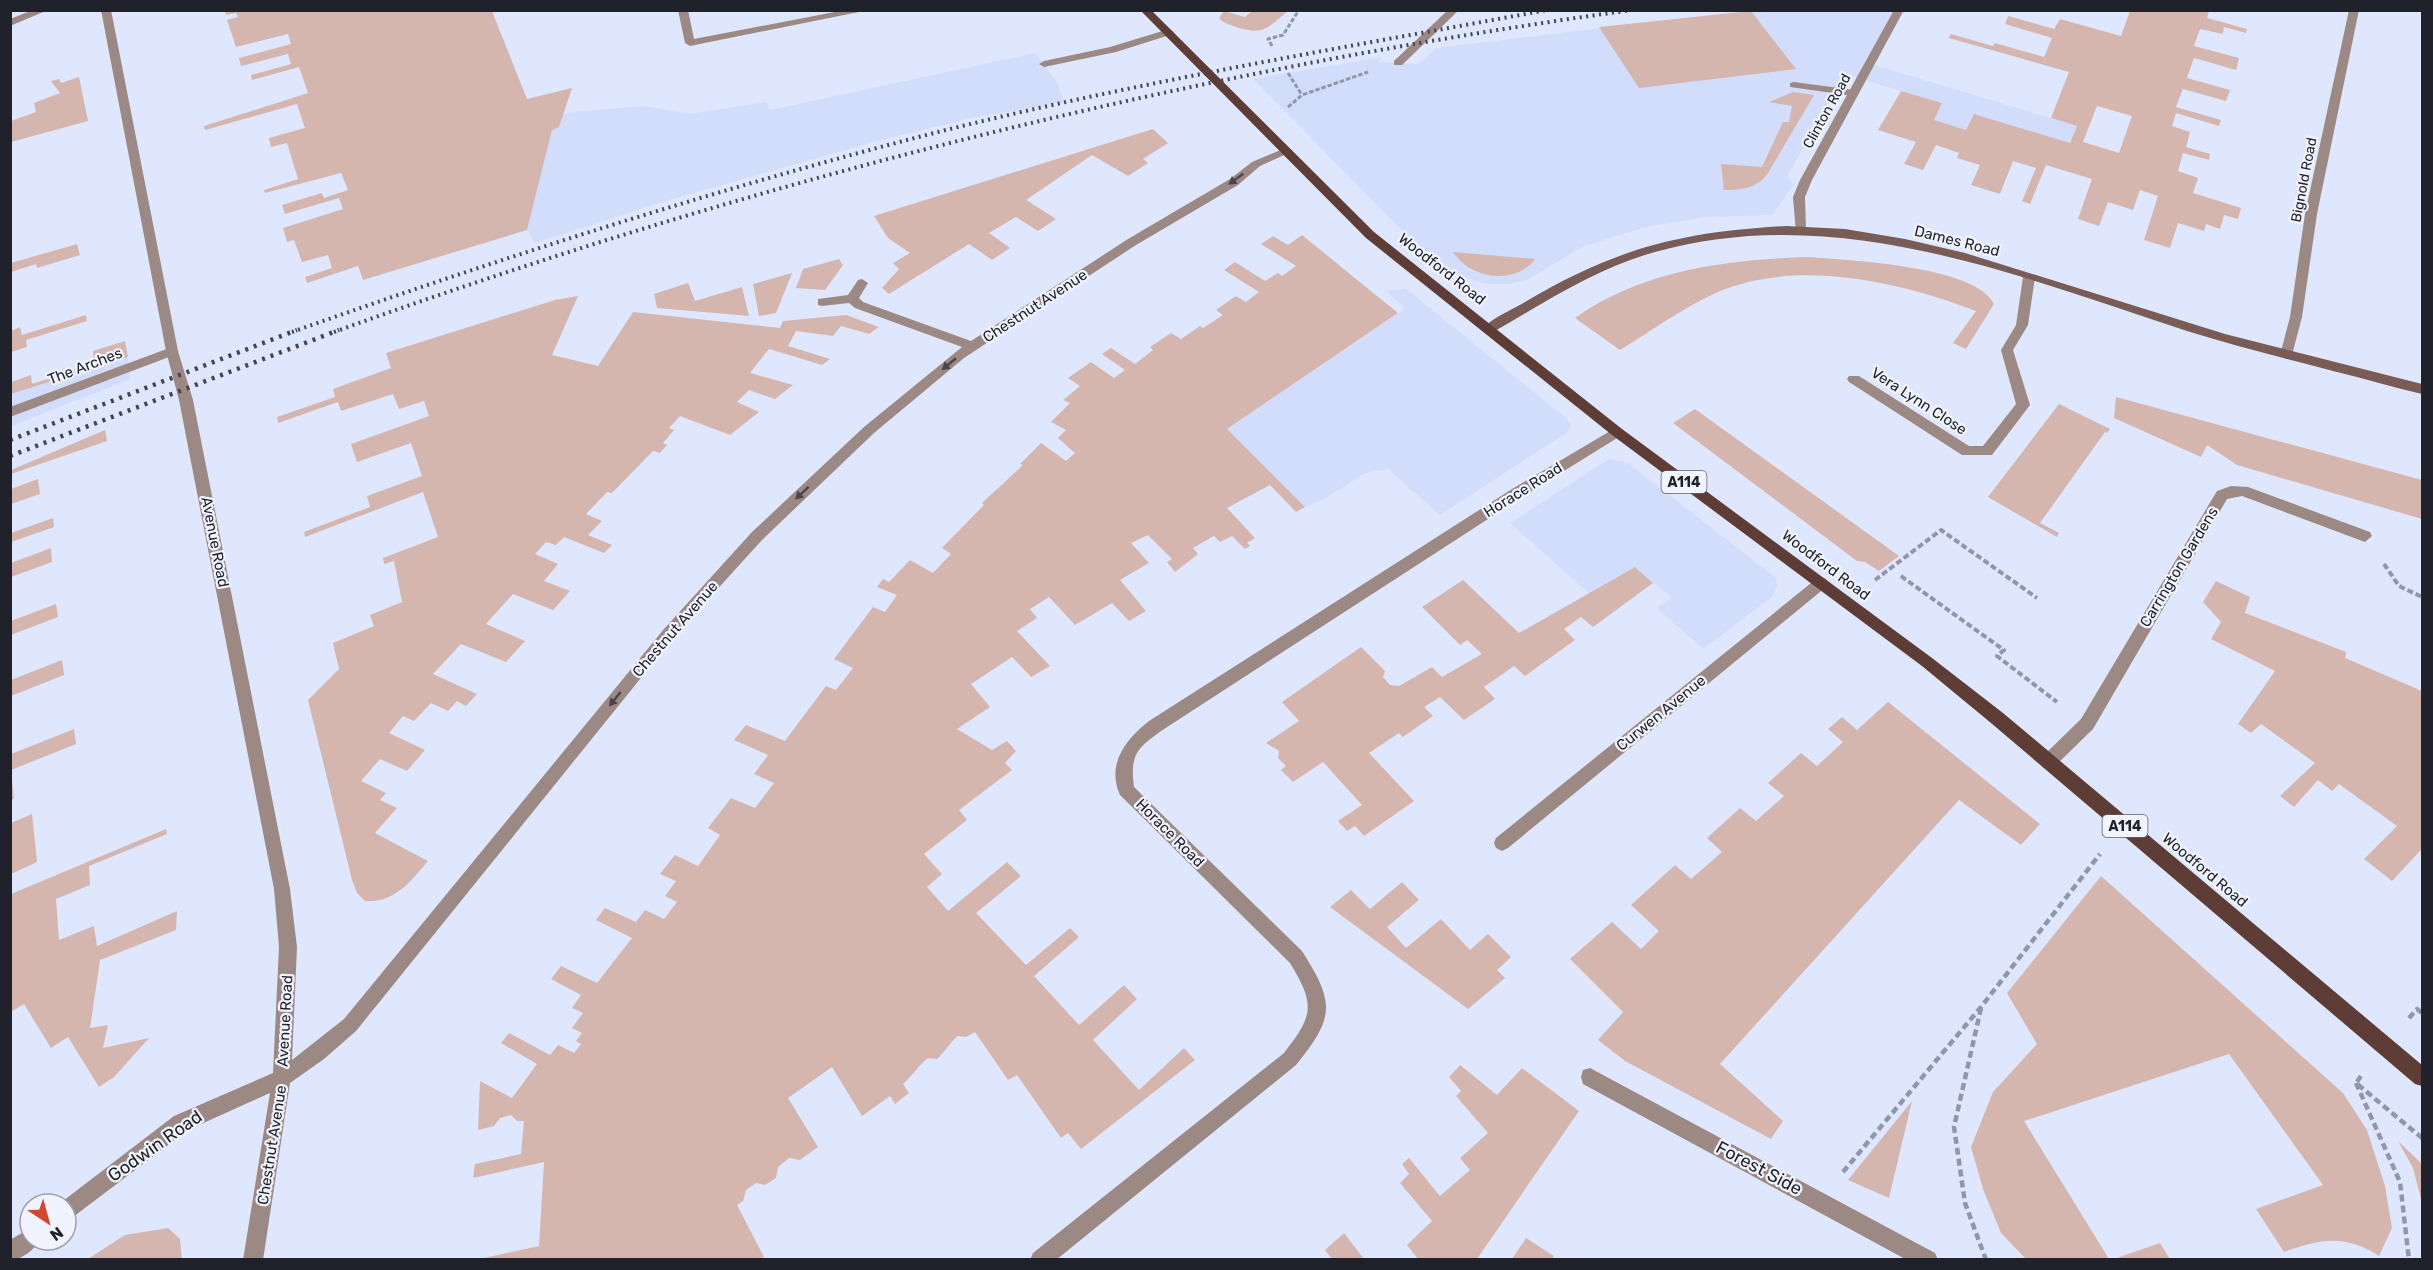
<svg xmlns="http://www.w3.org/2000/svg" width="2433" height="1270" font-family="Rubik,sans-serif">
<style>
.built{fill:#d2dcfb}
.green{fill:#d4b6af;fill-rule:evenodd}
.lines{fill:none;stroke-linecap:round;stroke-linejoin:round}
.path-far2{stroke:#9197a8;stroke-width:3;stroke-dasharray:4.5 2;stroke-linecap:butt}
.path-far1{stroke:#9197a8;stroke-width:4;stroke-dasharray:6 3;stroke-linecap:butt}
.path{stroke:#9197a8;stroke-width:4.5;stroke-dasharray:7 4;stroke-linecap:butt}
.lane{fill:#9d8984;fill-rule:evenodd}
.street{fill:#9d8984;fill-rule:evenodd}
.secondary{fill:#795c56;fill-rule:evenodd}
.primary{fill:#5e3d36;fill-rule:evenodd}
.rail-far1{stroke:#424650;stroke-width:4;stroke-dasharray:2 4.5;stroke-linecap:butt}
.rail{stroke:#424650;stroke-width:4.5;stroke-dasharray:3 6;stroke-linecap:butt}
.oneway{fill:#4b464a}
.labels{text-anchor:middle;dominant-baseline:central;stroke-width:4.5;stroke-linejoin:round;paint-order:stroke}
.far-street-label{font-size:14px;fill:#1f222a;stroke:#f1f4fe}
.shield{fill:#f1f4fe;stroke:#5e616a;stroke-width:1.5}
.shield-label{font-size:14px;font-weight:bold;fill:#1f222a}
.street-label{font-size:15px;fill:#1f222a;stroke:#f1f4fe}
.near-street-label{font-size:18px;fill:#1f222a;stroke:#f1f4fe}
</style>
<rect width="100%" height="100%" fill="#dfe7fe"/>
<g class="built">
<path d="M1743,11H1899L1871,64L2077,126L2070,143L1974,115L1966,130L1933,120L1942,103L1844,74L1787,177L1794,184L1772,215L1704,217L1646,227L1584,246L1527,280L1508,284H1487L1449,273L1434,263L1253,79L1383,57L1379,62L1419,64L1436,48Z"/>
<path d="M1035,53L1057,82L1064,102L971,118L874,142L672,199L535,243L527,230L552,130L559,127L564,113L644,106L688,114L767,102L770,110Z"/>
<path d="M1406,289L1566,418L1570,423L1569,431L1440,515L1388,469L1365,473L1326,498L1305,507L1227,429L1402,311L1405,308L1386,291Z"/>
<path d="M128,357L130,379L11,426V394Z"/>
<path d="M1609,459L1628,463L1776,578L1777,587L1773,596L1703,649L1657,608L1672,598L1635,567L1589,593L1510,523Z"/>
</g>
<g class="green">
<path d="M225,11H492L527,99L572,88L559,127L552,130L527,230L363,280L358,266L307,283L305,277L332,268L328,255L302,262L294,240L287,242L283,228L343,209L339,198L285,214L282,205L322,193L324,198L348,190L341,173L265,193L264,190L298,179L287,143L271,147L269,138L305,128L297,104L205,130L204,126L308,93L299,67L252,80L251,75L291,64L288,54L241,66L239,58L291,44L288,34L236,47L227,20L238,17L236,13L226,15Z"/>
<path d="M1224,11L1245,17L1252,11H1288C1267,28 1264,36 1236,27C1229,24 1223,23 1219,18Z"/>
<path d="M1751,11L1796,69L1639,88L1599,27Z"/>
<path d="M2130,11H2209L2207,18L2247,29L2246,33L2224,27L2223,34L2200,29L2194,46L2239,58L2236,70L2194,58L2187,78L2230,90L2226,101L2183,89L2176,107L2221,120L2219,126L2176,113L2172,126L2190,132L2186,147L2210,154L2209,160L2183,153L2178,171L2198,178L2193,193L2241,208L2238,219L2224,215L2220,229L2206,224L2204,231L2178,223L2170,248L2144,240L2158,196L2140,190L2133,210L2108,202L2099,226L2078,219L2092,179L2046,165L2030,204L2022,201L2036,168L2013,161L2000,194L1971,185L1980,165L1957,158L1959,153L1936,145L1923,170L1904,164L1916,142L1878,130L1901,91L1942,103L1934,120L1966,130L1974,114L2070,143L2077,126L2051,118L2069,72L1949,38L1951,34L1993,46L1995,43L2044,57L2052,38L2005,24L2008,16L2054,29L2060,19L2121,36ZM2097,106L2132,116L2119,153L2083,142Z"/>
<path d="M79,77L88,121L11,142V121L36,112L34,103L60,93L51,81L59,79L61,83Z"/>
<path d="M1793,92L1814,95L1768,173C1758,188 1741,190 1724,190L1721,164L1762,167L1783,122H1789L1792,106L1769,102Z"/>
<path d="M1153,129L1168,143L1143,159L1148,163L1128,176L1092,155L1026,200L1056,219L1038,231L1016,217L989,233L1010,248L992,260L969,244L889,294L882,288L899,269L893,263L910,253L888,238L874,216Z"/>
<path d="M1302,235L1398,313L1227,429L1305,507L1296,512L1270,485L1227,508L1255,538L1247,543L1250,546L1245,549L1232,536L1220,542L1214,536L1193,548L1198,554L1175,572L1167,562L1172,559L1148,535L1131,543L1149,563L1120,580L1146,611L1129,621L1112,603L1075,625L1049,597L1030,609L1037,618L1017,631L1050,666L1031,677L1012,657L971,684L990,707L957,729L992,750L1007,741L1016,751L1005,763L1012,770L959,810L967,820L924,854L942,874L927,887L948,911L1007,862L1021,876L976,913L1026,965L1070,928L1079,937L1034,976L1079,1025L1124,985L1137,999L1093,1040L1139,1090L1184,1048L1195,1060L1081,1149L1068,1133L1061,1138L1017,1075L1008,1080L975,1032L966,1037L958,1036C949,1043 946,1051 937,1059L928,1058C918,1066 913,1075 903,1084L909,1093L895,1104L890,1096L862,1116L832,1067L788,1098L818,1147L800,1160L789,1158L778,1167L776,1178L765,1185L756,1183L746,1190L743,1201L737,1205L764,1257L760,1259H479L539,1246L544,1162L473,1178L475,1164L521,1154L524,1121H517L511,1115L500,1118L494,1126L478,1130L480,1081L512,1098L537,1064L501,1043L509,1033L550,1055L558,1045L574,1053L581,1044L576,1041L582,1033L572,1028L583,1013L572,1008L581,995L551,979L561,966L597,983L632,938L596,920L605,908L636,922L645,910L664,919L677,902L665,896L676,881L660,874L675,855L698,866L720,835L708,828L731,798L755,808L774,783L754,774L768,755L734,740L746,725L785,741L826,686L836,690L853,668L834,659L873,607L885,612L897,595L877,587L883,579L889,582L910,560L933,573L951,554L942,548L984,505L982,503L1023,465L1020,464L1041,443L1066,461L1075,453L1058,438L1066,430L1051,422L1070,403L1063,400L1080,386L1068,378L1091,362L1114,378L1125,370L1102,354L1111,348L1135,364L1153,350L1150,347L1171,333L1181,339L1200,326L1203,328L1223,315L1216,310L1236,296L1246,302L1259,292L1224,270L1235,262L1265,281L1278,273L1282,276L1296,266L1261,244L1273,236L1288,245Z"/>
<path d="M77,244L80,255L37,268L36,264L11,272V263Z"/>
<path d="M1453,252L1535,259C1515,286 1470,279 1453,252Z"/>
<path d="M1807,257C1847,260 1977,266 1994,304L1966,349L1953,343L1976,311C1899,282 1798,258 1718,292C1684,307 1651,331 1620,350L1575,318C1643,270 1726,260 1807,257Z"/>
<path d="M839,259L843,265L825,290L796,288L803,269Z"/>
<path d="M792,273L776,313L759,316L753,284Z"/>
<path d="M688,283L695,301L742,287L749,316L657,308L654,294Z"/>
<path d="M578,296L552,355L598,366L633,312L780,328L783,321L846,315L879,327L869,334L841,326L833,336L796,331L788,346L830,359L822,365L769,349L750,373L793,385L775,399L749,390L737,402L759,412L730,435L680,416L669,428L674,430L663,443L667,445L660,453L653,451L612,493L607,492L586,514L602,521L588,535L612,545L604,553L564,537L556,545L546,542L535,554L558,564L544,581L570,591L553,610L513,594L486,624L525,641L506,662L461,644L433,674L477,694L466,706L457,701L448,711L431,703L414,721L403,716L389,733L425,750L407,771L380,759L361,781L386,793L380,800L397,808L375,833L428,861C410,882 395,903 365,901L357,893L352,880L308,700L339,669L333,643L374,626L370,615L402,602L394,561L384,564L383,558L438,537L423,492L305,537L304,532L370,507L367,496L422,476L411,443L357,462L351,444L429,416L424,401L399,409L393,394L341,411L338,402L278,423L277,417L335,397L333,389L391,368L386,353L555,300Z"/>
<path d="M86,315L87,321L26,340L27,347L11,352V331L20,327L22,335Z"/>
<path d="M125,341L128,357L11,394V382L31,375L32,384L94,364L93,351Z"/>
<path d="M2116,397L2422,480V519L2237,465L2207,445L2201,457L2114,418Z"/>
<path d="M2059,404L2110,429L2107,433L2105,432L2040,523L2059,533L2057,537L1988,497Z"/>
<path d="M1695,409L1899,556L1879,571L1865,562L1857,561L1673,423Z"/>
<path d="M105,430L107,441L11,474V470Z"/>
<path d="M38,479L40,494L11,504V489Z"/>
<path d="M53,518L54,527L11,542V533Z"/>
<path d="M51,548L52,562L11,577V563Z"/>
<path d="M1635,567L1653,583L1593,627L1581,617L1564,629L1575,640L1525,676L1514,666L1484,687L1495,699L1464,720L1440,697L1424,707L1433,716L1403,737L1399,733L1369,753L1414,801L1364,836L1355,826L1347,831L1338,821L1362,805L1323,762L1293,782L1281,770L1286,766L1278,758L1279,751L1266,743L1299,721L1282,702L1361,647L1385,671L1383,677L1390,685L1399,686L1432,667L1442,677L1482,654L1467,640L1460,645L1422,607L1463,580L1519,633Z"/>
<path d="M2216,581L2250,597L2245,613L2346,652L2345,658L2422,691V849L2392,881L2364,859L2397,826L2339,784L2332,791L2318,780L2294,807L2280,796L2315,763L2261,724L2251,733L2238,724L2275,671L2211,639L2221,622L2203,602Z"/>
<path d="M56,604L58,617L11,635V621Z"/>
<path d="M62,660L64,675L11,696V680Z"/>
<path d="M1888,702L2040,824L2021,845L1959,800L1720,1064L1783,1121L1771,1139L1625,1061L1598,1040L1623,1012L1570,959L1612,922L1641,949L1659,931L1631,905L1675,865L1691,879L1722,852L1707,838L1740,808L1756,821L1784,796L1768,783L1801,753L1817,766L1843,742L1828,729L1842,717L1857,730Z"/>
<path d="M74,729L76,744L11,770L14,799L11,800V754Z"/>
<path d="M32,814L37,862L11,874V823Z"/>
<path d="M166,829L167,834L89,866L90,885L56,899L59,940L94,926L97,946L177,911L176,930L100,960L90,1028L108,1025L103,1048L149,1038L114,1077L99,1087L68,1037L51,1048L24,1004L11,1012V894Z"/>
<path d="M2101,876L2343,1093L2367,1130L2385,1186L2392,1228L2379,1256C2345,1234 2320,1239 2284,1252L2256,1209L2323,1185L2229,1054L2024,1121L2109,1259H2026L2001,1233L1983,1189L1971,1147L1993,1092L2037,1044L2007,993Z"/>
<path d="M1402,882L1419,900L1387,927L1406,948L1441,919L1470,950L1488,934L1511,957L1497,970L1505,978L1468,1009L1330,907L1351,890L1370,909Z"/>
<path d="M1460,1065L1497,1095L1522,1068L1579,1111L1477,1259H1418L1407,1245L1432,1221L1400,1183L1409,1174L1402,1164L1409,1158L1440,1196L1470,1170L1460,1158L1488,1133L1456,1096L1461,1091L1449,1077Z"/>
<path d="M1912,1101L1889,1198L1848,1180Z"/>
<path d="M2398,1141L2422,1164V1203L2413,1168Z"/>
<path d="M168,1228L180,1239L182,1259H88L125,1235Z"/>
<path d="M1344,1233L1364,1259H1332L1325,1250Z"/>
<path d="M1526,1238L1554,1256L1552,1259H1512Z"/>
<path d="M2160,1243L2170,1259H2114Z"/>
</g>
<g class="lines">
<g class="path-far2">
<path d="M1272,46L1268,39L1283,35L1299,10"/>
<path d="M1288,73L1302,95"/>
<path d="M1288,107L1302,95L1368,72"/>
</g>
<g class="path-far1">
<path d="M2384,564L2399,586L2422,597"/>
<path d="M1901,576L2004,650L1997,656L2057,702"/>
<path d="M1875,580L1941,530L2037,598"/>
</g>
<g class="path">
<path d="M1981,1008L1954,1127L1965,1203L1986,1260"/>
<path d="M2409,1018L2417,1009L2422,1013"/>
<path d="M2361,1076L2356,1083L2422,1138"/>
<path d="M2356,1083L2400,1182L2409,1260"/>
<path d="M1843,1172L1981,1007L2100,854"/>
</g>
<g class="lane">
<path d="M678,10H688L694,39L845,10H869L690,46L685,43Z"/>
<path d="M1794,82L1854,90L1859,93L1854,96L1790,87V83Z"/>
<path d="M172,347L178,351L177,354L10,417V407Z"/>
</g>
<g class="street">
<path d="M33,10H48L10,26V19Z"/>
<path d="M101,10H111L178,351L193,400L290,889L297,947L292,1060L344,1019L664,629L752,532L864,427L962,347L855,308L849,303L822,306L818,305V299L848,295L858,280L862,279L868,283L859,298L863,302L971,341L1128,239L1230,179L1252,162L1283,149L1287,148L1293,151L1260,166L1238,185L1136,245L964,358L874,433L762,540L674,637L356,1031L324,1059L290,1083L263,1260H243L270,1093L188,1130L73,1217L66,1220V1204H59L174,1116L273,1073L279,947L274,889L179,400L166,351Z"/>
<path d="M1448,10H1459L1402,65H1394V61Z"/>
<path d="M1894,10H1904L1812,180L1805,197L1806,230L1800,234L1796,233L1793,197L1800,180Z"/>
<path d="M2349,10H2359L2317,214L2302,317L2292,355L2286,359L2280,355L2290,317L2305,214Z"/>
<path d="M1169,29L1174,32L1173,34L1116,52L1044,67L1039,64L1044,61L1110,47Z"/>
<path d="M2029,273L2035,277L2028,325L2013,350L2030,405L1992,455H1962L1849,382L1847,379L1849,376H1859L1969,446H1983L2016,404L2001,350L2016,325L2023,277Z"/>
<path d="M1617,427L1622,429L1624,432L1622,435L1522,497L1161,731C1136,749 1130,755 1134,787L1302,951C1335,1003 1335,1017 1296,1065L1056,1260H1030L1033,1253L1284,1053C1314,1015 1315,1004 1290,963L1120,795C1106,764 1126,739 1149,721L1512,489Z"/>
<path d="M2231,486L2248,487L2370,532L2372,536L2365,542L2242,496L2227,499L2093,729L2054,767L2048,769L2042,767L2040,762L2042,757L2081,719L2217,491Z"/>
<path d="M1821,577L1826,579L1828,583L1826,587L1508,848L1502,851L1496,848L1494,843L1496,838L1816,579Z"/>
<path d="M1590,1068L1935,1253L1938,1260H1907L1583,1084L1581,1077L1583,1070Z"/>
<path d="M30,1228V1240H39C35,1250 21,1260 10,1260V1240Z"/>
</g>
<path class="secondary" d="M1786,226L1845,229L1905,239L1965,253L2225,334L2422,384V394C2392,387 2362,378 2333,371C2284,358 2235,346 2187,331C2016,275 1836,201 1655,252C1596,268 1546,302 1493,332L1489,333L1483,329C1491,318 1512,310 1525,302C1616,248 1681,232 1786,226Z"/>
<path class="primary" d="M1140,10H1151L1374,232L1622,429L1932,658L2003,713L2422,1065V1086L2415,1084L1991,723L1922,666L1612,435L1366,238Z"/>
<g class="rail-far1">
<path d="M292,332C503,257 717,189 934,133C1136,82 1342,48 1547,10"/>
<path d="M334,332C754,180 1189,71 1632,10"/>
</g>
<g class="rail">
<path d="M10,440L297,330"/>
<path d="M10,456L339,330"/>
</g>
</g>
<defs><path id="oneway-solid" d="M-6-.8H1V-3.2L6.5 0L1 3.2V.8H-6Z" transform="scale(1.5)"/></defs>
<g class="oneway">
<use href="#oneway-solid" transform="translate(1236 179) rotate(144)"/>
<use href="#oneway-solid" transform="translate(949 364) rotate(140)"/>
<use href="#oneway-solid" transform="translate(802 493) rotate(137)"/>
<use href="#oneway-solid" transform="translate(615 699) rotate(129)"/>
</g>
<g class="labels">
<g class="far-street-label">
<text transform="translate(1827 111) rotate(-61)">Clinton Road</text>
<text transform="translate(2304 180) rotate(-79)">Bignold Road</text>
</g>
<g class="shield">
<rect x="1661.5" y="471" width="45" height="22" rx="4.5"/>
<rect x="2102.5" y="815" width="45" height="22" rx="4.5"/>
</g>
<g class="shield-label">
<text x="1684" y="482">A114</text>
<text x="2125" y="826">A114</text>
</g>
<g class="street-label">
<text transform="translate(1957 241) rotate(14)">Dames Road</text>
<text transform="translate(1442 269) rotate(38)">Woodford Road</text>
<text transform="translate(1035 306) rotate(-33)">Chestnut Avenue</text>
<text transform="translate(85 366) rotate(-21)">The Arches</text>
<text transform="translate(1919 401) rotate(33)">Vera Lynn Close</text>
<text transform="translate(1523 490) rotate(-32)">Horace Road</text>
<text transform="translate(215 542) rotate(79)">Avenue Road</text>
<text transform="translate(1826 565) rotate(37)">Woodford Road</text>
<text transform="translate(2179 567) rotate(-59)">Carrington Gardens</text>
<text transform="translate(675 629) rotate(-49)">Chestnut Avenue</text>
<text transform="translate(1661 713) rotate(-39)">Curwen Avenue</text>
<text transform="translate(1170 833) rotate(45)">Horace Road</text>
<text transform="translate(2205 870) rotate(40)">Woodford Road</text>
<text transform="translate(285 1021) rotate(-87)">Avenue Road</text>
<text transform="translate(272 1145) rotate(-81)">Chestnut Avenue</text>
</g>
<g class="near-street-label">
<text transform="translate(155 1146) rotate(-35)">Godwin Road</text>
<text transform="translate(1759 1168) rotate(28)">Forest Side</text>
</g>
</g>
<rect width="2433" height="1270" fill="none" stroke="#1f222a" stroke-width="24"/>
<g transform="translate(48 1222) rotate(144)"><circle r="28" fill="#f1f4fe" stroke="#9da0a9" stroke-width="1.5"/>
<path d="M0-4.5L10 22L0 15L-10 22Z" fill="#d3482a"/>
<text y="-9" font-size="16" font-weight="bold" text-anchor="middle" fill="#1f222a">N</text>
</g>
</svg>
